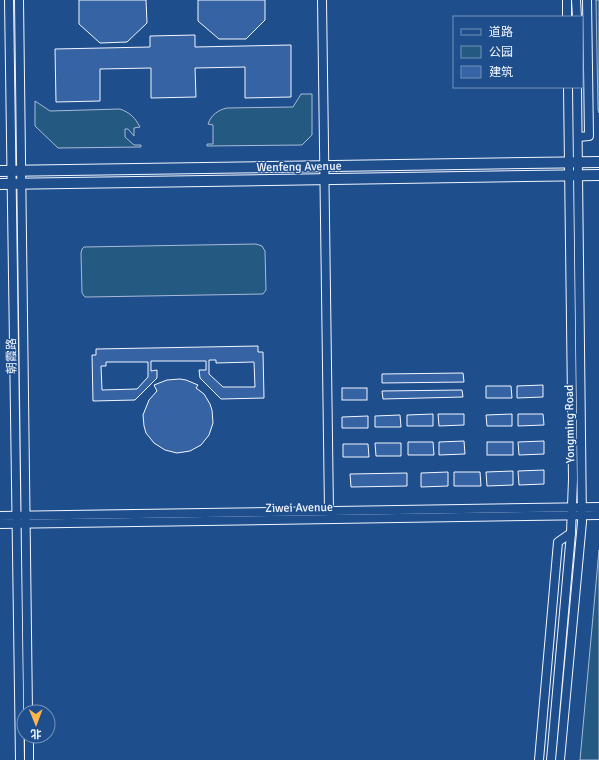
<svg xmlns="http://www.w3.org/2000/svg" width="599" height="760" font-family="Signika,'Noto Sans SC',sans-serif">
<style>
.green{fill:#245a82;stroke:#a8bbd7}
.building{fill:#3563a3;stroke:#f2f6ff;fill-rule:evenodd}
.lines{fill:none;stroke-linecap:round;stroke-linejoin:round}
.minor-casing{stroke:#f2f6ff;stroke-width:10}
.major-casing{stroke:#f2f6ff;stroke-width:12}
.minor{stroke:#1f4e8c;stroke-width:8}
.major{stroke:#1f4e8c;stroke-width:10}
.labels{text-anchor:middle;dominant-baseline:central;stroke-width:3;stroke-linejoin:round;paint-order:stroke}
.street-label{font-size:12px;fill:#f2f6ff;stroke:#1f4e8c}
</style>
<rect width="100%" height="100%" fill="#1f4e8c"/>
<g class="green">
<path d="M596,0H599V113L598,110Z"/>
<path d="M301,94H312V135L302,145L207,146V144H213V125L208,124C211,115 218,110 227,108L293,107Z"/>
<path d="M35,101L50,111L120,109C131,113 135,118 140,127L134,128V136L128,129H125V137L134,145H141V147L58,148L35,126Z"/>
<path d="M256,244L262,246L265,251L266,290L263,294L88,297H85L82,293L81,253L82,249L84,247Z"/>
<path d="M599,550V760H580Z"/>
</g>
<g class="building">
<path d="M79,0H146L147,23L127,42L100,43L79,24Z"/>
<path d="M198,0H265V20L246,39H219L198,21Z"/>
<path d="M195,35V47L291,45V97L245,98V67L195,68L196,97L151,98V68L100,69V101L56,102L55,49L150,47V36Z"/>
<path d="M258,346V352H263L264,398L221,399L200,378L199,370H206V361H151V371L157,370V378L135,400L93,401L92,355H96V349ZM209,360H216V363L254,362L255,387H223L209,374ZM106,362H148V377L137,389L102,390L101,366H106Z"/>
<path d="M463,373L464,382L382,383V374Z"/>
<path d="M180,379L186,380L198,385L196,388L204,394L210,404L212,410L213,423L209,435L201,445L190,451L177,453L165,450L154,443L146,433L144,426L143,415L149,400L157,391L154,385L167,380Z"/>
<path d="M543,385V397L517,398V386Z"/>
<path d="M486,386H511L512,398H486Z"/>
<rect x="342" y="388" width="25" height="12"/>
<path d="M462,390L463,397L383,399L382,391Z"/>
<path d="M433,414V426H407V415Z"/>
<path d="M438,414H464V425L439,426Z"/>
<path d="M512,414V426H487L486,415Z"/>
<path d="M518,414H543L544,425L518,426Z"/>
<path d="M400,415L401,427H375V416Z"/>
<path d="M368,416V428H342V417Z"/>
<path d="M464,441L465,454L439,455V442Z"/>
<path d="M544,441V454L519,455L518,442Z"/>
<path d="M408,442H433L434,455H408Z"/>
<rect x="487" y="442" width="26" height="13"/>
<path d="M375,443H401V456H376Z"/>
<path d="M343,444H368L369,457H343Z"/>
<path d="M544,470V484L519,485L518,471Z"/>
<path d="M513,471V485L487,486L486,472Z"/>
<path d="M448,472V486L421,487V473Z"/>
<path d="M454,472H480L481,486H454Z"/>
<path d="M407,473V486L351,487L350,474Z"/>
</g>
<g class="lines">
<defs>
<g id="minor">
<path d="M9,0L20,760"/>
<path d="M19,0L28,712"/>
<path d="M322,0L329,512"/>
<path d="M567,0V17"/>
<path d="M576,0L577,17"/>
<path d="M578,137L589,136L587,0"/>
<path d="M0,516L599,507"/>
<path d="M0,524L599,515"/>
<path d="M29,736V760"/>
<path d="M539,760L558,542L571,533"/>
<path d="M551,760L571,533L573,479L568,87"/>
<path d="M560,760L582,522L577,87"/>
</g>
<g id="major">
<path d="M0,171L599,162"/>
<path d="M0,184L599,175"/>
</g>
</defs>
<use href="#minor" class="minor-casing"/>
<use href="#major" class="major-casing"/>
<use href="#minor" class="minor"/>
<use href="#major" class="major"/>
</g>
<g class="labels">
<g class="street-label">
<text transform="translate(299 167) rotate(-1)">Wenfeng Avenue</text>
<text transform="translate(12 356) rotate(-91)">朝霞路</text>
<text transform="translate(570 424) rotate(-91)">Yongming Road</text>
<text transform="translate(299 508) rotate(-1)">Ziwei Avenue</text>
</g>
</g>
<rect x="453" y="16" width="130" height="72" fill="#1f4e8c" stroke="#7391ba"/>
<rect x="461" y="29" width="20" height="6" fill="#1f4e8c" stroke="#7391ba"/>
<text x="489" y="36" font-size="12" fill="#f2f6ff">道路</text>
<rect x="461" y="46" width="20" height="12" fill="#245a82" stroke="#7391ba"/>
<text x="489" y="56" font-size="12" fill="#f2f6ff">公园</text>
<rect x="461" y="66" width="20" height="12" fill="#3563a3" stroke="#7391ba"/>
<text x="489" y="76" font-size="12" fill="#f2f6ff">建筑</text>
<g transform="translate(36 724) rotate(179)"><circle r="19" fill="#1f4e8c" stroke="#7391ba"/>
<path d="M0-3L7 15L0 10L-7 15Z" fill="#ffb74d"/>
<text y="-6" font-size="11" font-weight="bold" text-anchor="middle" fill="#f2f6ff">北</text>
</g>
</svg>
